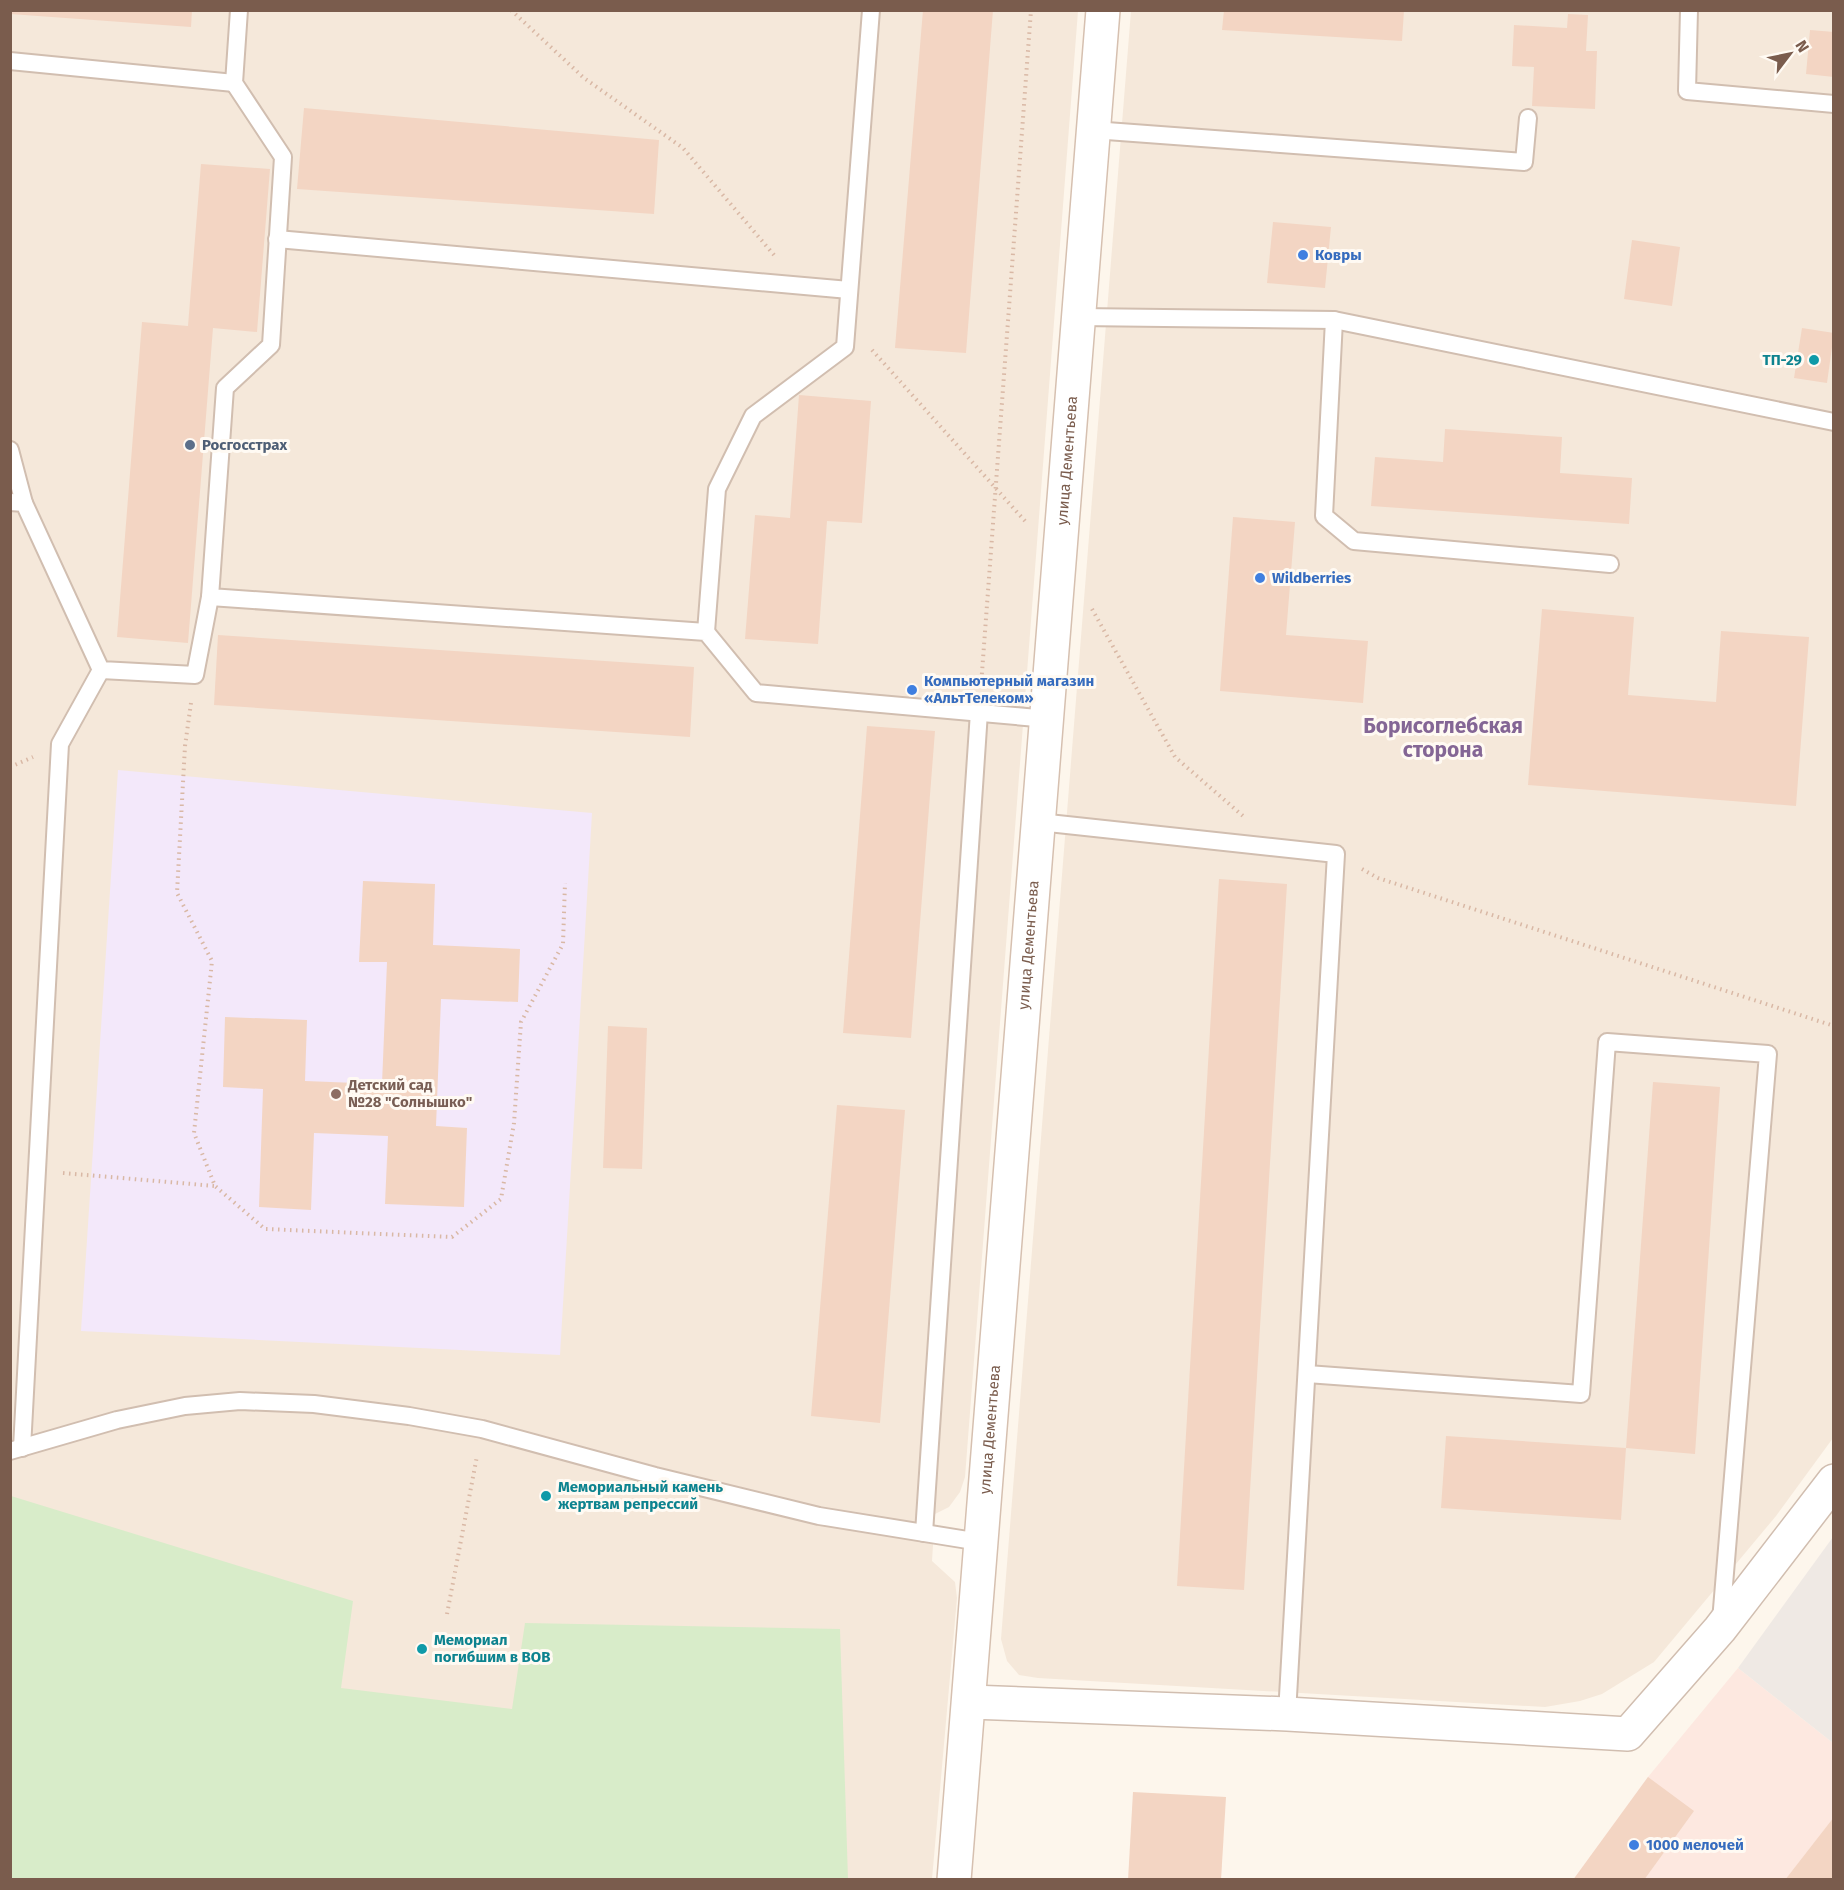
<svg xmlns="http://www.w3.org/2000/svg" width="1844" height="1890" font-family="'Fira Sans',sans-serif">
<style>
.residential{fill:#f5e8da}
.commercial{fill:#fde8e0}
.industrial{fill:#efe9e4}
.education{fill:#f3e8fa}
.green{fill:#d8ecc9}
.building{fill:#f3d5c3}
.lines{fill:none;stroke-linecap:round;stroke-linejoin:round}
.lane-casing{stroke:#d1beb0;stroke-width:20}
.street-casing{stroke:#d1beb0;stroke-width:36}
.secondary-casing{stroke:#d6c0b0;stroke-width:36}
.path{stroke:#d9b8a5;stroke-width:4;stroke-dasharray:1.5 4.5;stroke-linecap:butt}
.lane{stroke:#fff;stroke-width:16}
.street{stroke:#fff;stroke-width:33}
.secondary{stroke:#fff;stroke-width:33}
.shop-dot{fill:#3f7fe0;stroke:#fffaf3;stroke-width:2}
.culture-dot{fill:#0f9aa8;stroke:#fffaf3;stroke-width:2}
.service-dot{fill:#5c6f8a;stroke:#fffaf3;stroke-width:2}
.education-dot{fill:#8d6e63;stroke:#fffaf3;stroke-width:2}
.labels{text-anchor:middle;dominant-baseline:central;stroke-width:6;stroke-linejoin:round;paint-order:stroke}
.shop-label{font-size:15px;font-weight:bold;fill:#366cbe;stroke:#fffaf3;text-anchor:start}
.culture-label{font-size:15px;font-weight:bold;fill:#0d838f;stroke:#fffaf3;text-anchor:start}
.service-label{font-size:15px;font-weight:bold;fill:#4e5e75;stroke:#fffaf3;text-anchor:start}
.street-label{font-size:15px;fill:#7a5c4d;stroke:#fffaf3}
.education-label{font-size:15px;font-weight:bold;fill:#785e54;stroke:#fffaf3;text-anchor:start}
.district-label{font-size:21px;font-weight:bold;fill:#846695;stroke:#fffaf3}
</style>
<rect width="100%" height="100%" fill="#fdf6ec"/>
<g class="residential">
<path d="M11,11H1078L965,1477L960,1492L949,1507L935,1514L932,1561L955,1582L957,1598L932,1879L11,1880Z"/>
<path d="M1131,11H1833V1438L1776,1516L1654,1662L1602,1694L1580,1701L1545,1707L1038,1678L1019,1675L1007,1661L1001,1639Z"/>
</g>
<path class="commercial" d="M1738,1668L1833,1743V1879L1573,1880L1648,1777Z"/>
<path class="industrial" d="M1833,1537V1743L1738,1668Z"/>
<path class="education" d="M118,770L592,813L560,1355L81,1331Z"/>
<path class="green" d="M11,1496L353,1601L341,1688L512,1709L525,1623L840,1629L848,1879H11Z"/>
<g class="building">
<path d="M10,10H192L191,27L10,14Z"/>
<path d="M923,10H993L966,353L895,348Z"/>
<path d="M1224,10H1404L1402,41L1222,30Z"/>
<path d="M1568,14L1588,15L1586,51H1597L1595,109L1532,106L1534,67L1512,66L1514,25L1567,28Z"/>
<path d="M1810,30L1834,32V77L1806,74Z"/>
<path d="M304,108L659,140L654,214L297,189Z"/>
<path d="M201,164L270,169L257,332L213,328L188,643L117,637L142,322L188,326Z"/>
<path d="M1273,222L1331,227L1325,288L1267,283Z"/>
<path d="M1632,240L1680,247L1672,306L1624,299Z"/>
<path d="M1802,328L1834,333L1827,383L1794,378Z"/>
<path d="M799,395L871,401L862,523L827,521L818,644L745,639L755,515L790,518Z"/>
<path d="M1445,429L1562,437L1560,473L1632,478L1629,524L1371,506L1375,457L1443,462Z"/>
<path d="M1233,517L1295,522L1286,635L1368,641L1363,703L1220,691Z"/>
<path d="M1542,609L1634,617L1628,695L1716,702L1721,631L1809,637L1796,806L1528,785Z"/>
<path d="M218,635L694,667L690,737L214,705Z"/>
<path d="M867,726L935,731L911,1038L843,1033Z"/>
<path d="M1219,879L1287,884L1244,1590L1177,1586Z"/>
<path d="M363,881L435,884L433,945L520,949L518,1002L441,999L436,1126L467,1128L464,1207L385,1204L388,1136L314,1133L311,1210L259,1207L263,1089L223,1087L225,1017L307,1020L305,1081L382,1084L387,962H359Z"/>
<path d="M608,1026L647,1028L642,1169L603,1168Z"/>
<path d="M1653,1082L1720,1087L1695,1454L1626,1448Z"/>
<path d="M837,1105L905,1110L880,1423L811,1416Z"/>
<path d="M1446,1436L1626,1448L1621,1520L1441,1508Z"/>
<path d="M1648,1777L1694,1811L1644,1880H1573Z"/>
<path d="M1133,1792L1226,1797L1221,1880H1128Z"/>
<path d="M1834,1817V1880H1785Z"/>
</g>
<g class="lines">
<defs>
<g id="lane">
<path d="M239,10L234,83L283,157L271,345L225,388L210,597L706,632L756,693L1048,719"/>
<path d="M1689,10L1687,91L1834,104"/>
<path d="M10,61L234,83"/>
<path d="M1093,130L1524,162L1528,118"/>
<path d="M277,239L849,290"/>
<path d="M1078,317L1334,320L1834,422"/>
<path d="M1334,320L1324,516L1354,541L1610,564"/>
<path d="M10,450L24,503"/>
<path d="M10,502L24,503L101,670L195,675L210,597"/>
<path d="M706,632L717,489L753,416L845,347L871,10"/>
<path d="M1039,822L1336,854L1287,1714"/>
<path d="M1307,1374L1581,1394L1607,1042L1768,1054L1721,1621"/>
<path d="M22,1448L60,744L101,670"/>
<path d="M10,1451L117,1420L185,1406L240,1401L314,1404L409,1416L482,1429L655,1476L819,1516L980,1542"/>
<path d="M924,1533L979,712"/>
</g>
<path id="street" d="M970,1702L1287,1714L1628,1734L1720,1629L1834,1481"/>
<g id="secondary">
<path id="s1" d="M954,1880L1103,10"/>
</g>
</defs>
<use href="#lane" class="lane-casing"/>
<use href="#street" class="street-casing"/>
<use href="#secondary" class="secondary-casing"/>
<g class="path">
<path d="M511,10L584,78L683,148L774,255"/>
<path d="M872,350L1025,521"/>
<path d="M1092,609L1175,757L1243,816"/>
<path d="M981,686L1031,10"/>
<path d="M191,703L185,746L177,893L212,961L194,1133L215,1186L265,1229L452,1237L501,1199L514,1123L521,1022L563,944L565,883"/>
<path d="M10,767L33,757"/>
<path d="M1362,869L1378,878L1834,1026"/>
<path d="M63,1173L215,1186"/>
<path d="M447,1614L477,1456"/>
</g>
<use href="#lane" class="lane"/>
<use href="#street" class="street"/>
<use href="#secondary" class="secondary"/>
</g>
<g class="shop-dot">
<circle cx="1303" cy="255" r="6"/>
<circle cx="1260" cy="578" r="6"/>
<circle cx="912" cy="690" r="6"/>
<circle cx="1634" cy="1845" r="6"/>
</g>
<g class="culture-dot">
<circle cx="1814" cy="360" r="6"/>
<circle cx="546" cy="1496" r="6"/>
<circle cx="422" cy="1649" r="6"/>
</g>
<circle class="service-dot" cx="190" cy="445" r="6"/>
<circle class="education-dot" cx="336" cy="1094" r="6"/>
<g class="labels">
<g class="shop-label">
<text x="1315" y="255">Ковры</text>
<text x="1272" y="578">Wildberries</text>
<text x="924" y="681">Компьютерный магазин<tspan x="924" dy="17">«АльтТелеком»</tspan></text>
<text x="1646" y="1845">1000 мелочей</text>
</g>
<g class="culture-label">
<text x="1802" y="360" text-anchor="end">ТП-29</text>
<text x="558" y="1487">Мемориальный камень<tspan x="558" dy="17">жертвам репрессий</tspan></text>
<text x="434" y="1640">Мемориал<tspan x="434" dy="17">погибшим в ВОВ</tspan></text>
</g>
<g class="service-label">
<text x="202" y="445">Росгосстрах</text>
</g>
<g class="street-label">
<text stroke="none"><textPath href="#s1" startOffset="1424">улица Дементьева</textPath></text>
<text stroke="none"><textPath href="#s1" startOffset="938">улица Дементьева</textPath></text>
<text stroke="none"><textPath href="#s1" startOffset="452">улица Дементьева</textPath></text>
</g>
<g class="education-label">
<text x="348" y="1085">Детский сад<tspan x="348" dy="17">№28 "Солнышко"</tspan></text>
</g>
<g class="district-label">
<text x="1443" y="726">Борисоглебская<tspan x="1443" dy="24">сторона</tspan></text>
</g>
</g>
<rect width="1844" height="1890" fill="none" stroke="#7a5c4d" stroke-width="24"/>
<g transform="translate(1790 54) rotate(58)" stroke="#fffaf3" stroke-width="4.5" paint-order="stroke">
<path d="M0-4.5L10 22L0 15L-10 22Z" fill="#7a5c4d"/>
<text y="-9" font-size="16" font-weight="bold" text-anchor="middle" fill="#7a5c4d">N</text>
</g>
</svg>
